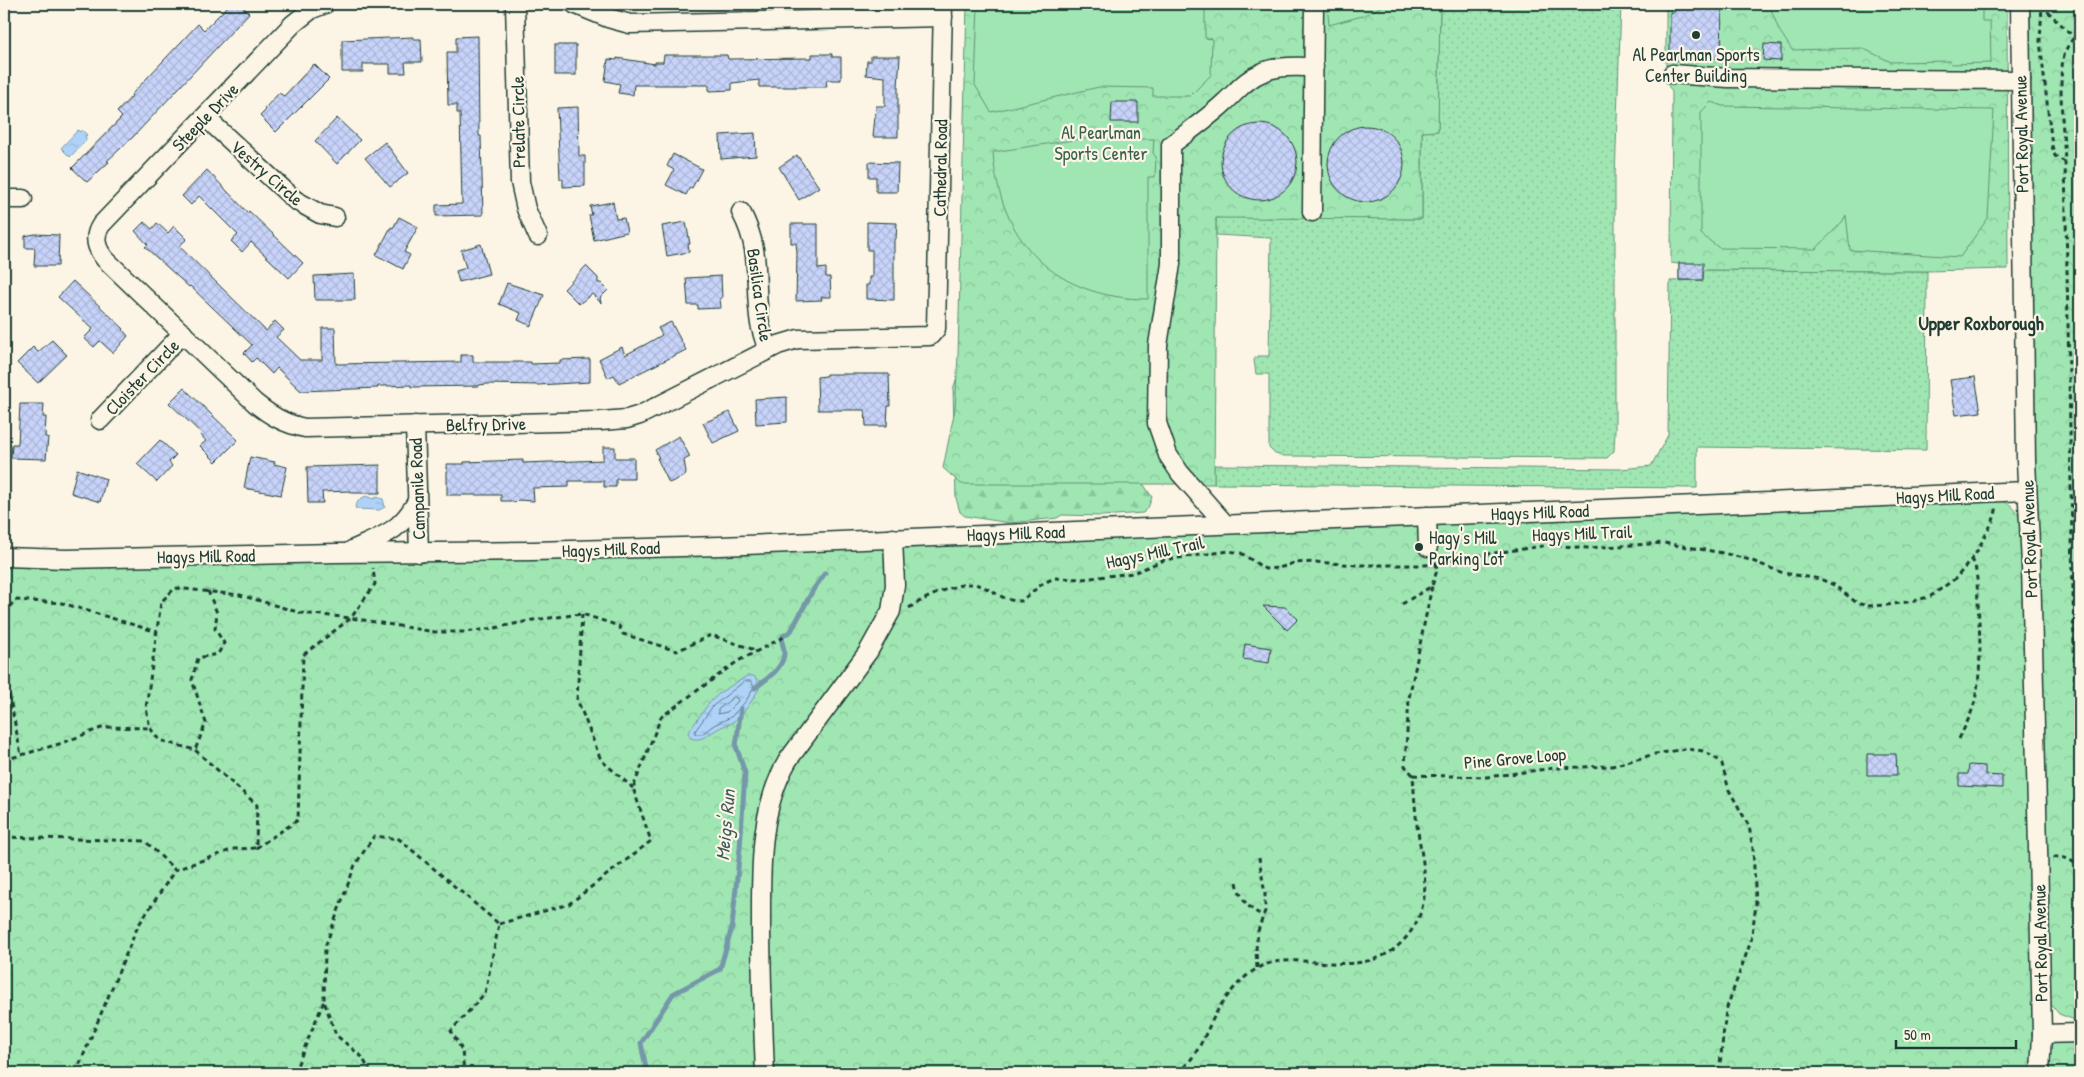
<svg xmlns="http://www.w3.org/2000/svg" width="2084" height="1077" font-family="'Patrick Hand',sans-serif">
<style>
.grass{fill:url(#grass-dots);stroke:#609274}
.forest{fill:url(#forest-firs);stroke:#609274}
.park{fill:url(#park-crowns);stroke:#609274}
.garden{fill:#a0e6b3;stroke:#609274}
.water{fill:url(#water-ripples);stroke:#7597aa}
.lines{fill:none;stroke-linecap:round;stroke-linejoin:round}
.shore{stroke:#597982;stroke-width:1}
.stream{stroke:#7597aa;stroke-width:5}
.building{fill:url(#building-cross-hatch);stroke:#1f3d34}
.minor-casing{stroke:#1f3d34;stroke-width:21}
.path{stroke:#1f3d34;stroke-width:3;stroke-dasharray:5 4;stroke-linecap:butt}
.minor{stroke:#fcf5e5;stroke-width:18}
.poi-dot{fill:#1f3d34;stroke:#fcf5e5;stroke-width:2}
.labels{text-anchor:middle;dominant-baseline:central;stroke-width:4.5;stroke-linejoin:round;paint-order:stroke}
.poi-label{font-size:18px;fill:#1f3d34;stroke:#fcf5e5}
.street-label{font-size:18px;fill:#1f3d34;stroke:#fcf5e5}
.park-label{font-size:18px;fill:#395f4d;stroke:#fcf5e5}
.neighbourhood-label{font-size:19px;font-weight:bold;fill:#1f3d34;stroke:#fcf5e5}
.water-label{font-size:19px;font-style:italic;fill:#3c5b5b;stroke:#fcf5e5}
</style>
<defs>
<pattern id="grass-dots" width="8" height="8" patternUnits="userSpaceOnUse" patternTransform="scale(1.25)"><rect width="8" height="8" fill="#a0e6b3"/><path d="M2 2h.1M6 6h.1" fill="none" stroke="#89c69b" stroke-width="1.8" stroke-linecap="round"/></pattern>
<pattern id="forest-firs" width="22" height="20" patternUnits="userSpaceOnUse" patternTransform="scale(1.25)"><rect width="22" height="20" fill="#a0e6b3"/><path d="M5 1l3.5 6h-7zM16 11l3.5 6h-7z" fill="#89c69b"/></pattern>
<pattern id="park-crowns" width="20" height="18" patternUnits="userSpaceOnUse" patternTransform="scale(1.25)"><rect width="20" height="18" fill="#a0e6b3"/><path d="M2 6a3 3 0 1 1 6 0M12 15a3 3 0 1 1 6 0" fill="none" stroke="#89c69b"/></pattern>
<pattern id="water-ripples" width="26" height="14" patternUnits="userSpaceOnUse" patternTransform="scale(1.25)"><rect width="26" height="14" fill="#afd3f8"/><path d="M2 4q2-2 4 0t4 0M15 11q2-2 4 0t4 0" fill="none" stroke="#96b6d5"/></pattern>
<pattern id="building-cross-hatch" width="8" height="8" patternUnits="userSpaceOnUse" patternTransform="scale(1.25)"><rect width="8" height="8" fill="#c8d3fa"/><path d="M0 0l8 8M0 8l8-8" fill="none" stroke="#abb6d7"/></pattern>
</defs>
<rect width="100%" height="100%" fill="#fcf5e5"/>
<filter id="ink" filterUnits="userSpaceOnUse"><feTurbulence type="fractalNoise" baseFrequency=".02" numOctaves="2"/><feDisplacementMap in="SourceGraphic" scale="10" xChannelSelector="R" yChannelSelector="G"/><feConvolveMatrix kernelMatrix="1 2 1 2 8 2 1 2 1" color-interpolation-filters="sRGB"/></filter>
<g filter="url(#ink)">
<g class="grass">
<path d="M1440,4H1621L1615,177V430L1614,451L1607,458L1284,456L1275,454L1269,448V374H1256L1254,360L1257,356H1269L1271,238L1216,235V217L1422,219V132L1438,131Z"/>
<path d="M1703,270L1927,271L1926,450L1697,447V488L1214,484V465L1621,469L1651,466L1668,435L1670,281L1703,280Z"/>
</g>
<path class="forest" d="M959,371L1144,485L1152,497L1148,508L1143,513L1102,516L1062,515L1057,518L1010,523L965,516L960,512L956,498L953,389Z"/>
<g class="park">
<path d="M967,4H1440L1438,131L1422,132V219L1216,218L1214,484H961L943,468L955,409L958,355Z"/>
<path d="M1666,4H2007L2008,269L1927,271L1704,270L1703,280H1679V264L1671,263L1672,92L1666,82Z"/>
<path d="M2030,4H2080V1022L2059,1014L2049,1002L2035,471Z"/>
<path d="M1992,499C2007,501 2015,505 2020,520L2031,890L2033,1042H2080V1073H4V565L1549,519L1775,511Z"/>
</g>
<g class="garden">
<path d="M978,4H1205V38L1212,39L1211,75L1190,96H1153V88L1099,87L991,112L975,85Z"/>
<path d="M1327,4H1387L1362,16L1329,25Z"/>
<path d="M1769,4H1982V21H1990L1991,63L1951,64L1950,61L1891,62L1862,48L1792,50L1779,30Z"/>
<path d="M1711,102L1722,106L1994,110L1988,218L1960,257L1850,250L1846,215L1842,222L1816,249L1719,248L1701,234V112Z"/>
<path d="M1080,139H1154L1153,153L1156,157L1155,177H1148V299C1056,299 999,242 993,152Z"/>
</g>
<g class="water">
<path d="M78,130L80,132L82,130L87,135L85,137L87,139L70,157L61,148Z"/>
<path d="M366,496L373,499L377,497L383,499L385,507L379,510L356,509L355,506L360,499Z"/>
<path d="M747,676H754L758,682L759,689C752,700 745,713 734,721C729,725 721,726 716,730C707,735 701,742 691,738L688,733L709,703L721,692Z"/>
</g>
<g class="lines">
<g class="shore">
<path d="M745,681H751L754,687L746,701L731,717L714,725L702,734H695V731L713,706Z"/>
<path d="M734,697L737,698L738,701L727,712L718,714V710Z"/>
</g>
<g class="stream">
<path d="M755,688C766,679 785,668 784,651C784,645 780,643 783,636L791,631L813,590L825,573"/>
<path d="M647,1073L641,1043L673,994L720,969L732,927L740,848L745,773L736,746L741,708"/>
</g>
</g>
<g class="building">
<path d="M230,4H240L249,13L133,137L107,161L109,162L87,182L72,168L122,117L117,112L132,96L131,95L198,24L204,30Z"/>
<path d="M1686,4H1722L1721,58H1709V60H1670V12H1675V8H1686Z"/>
<path d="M478,36L479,136H481L483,215L436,216V205L462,204L460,113H457V105H448L447,52H456V37Z"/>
<path d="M413,37V39H421L422,62H405L406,73H390V64H363V72H342V40Z"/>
<path d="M1764,44L1781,45V61L1763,60Z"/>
<rect x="555" y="45" width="21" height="30"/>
<path d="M812,54H832V57H841V80H826L827,87H759V80L732,83V90L709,91V85H634L633,95L618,93L620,84L605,81L608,59L617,60V58L655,64V62H663L664,55H727L728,59L812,58Z"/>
<path d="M871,56H900L898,87V137H873L876,106H885V77L866,75L867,61H871Z"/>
<path d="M314,64L329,79L276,132L260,116L266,110L264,109L279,93L284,96Z"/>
<path d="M1112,102H1138V122H1111Z"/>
<path d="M578,107L579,156H585V186L563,187V179H560L557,108Z"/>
<path d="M337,118L360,140L337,164L315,141Z"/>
<circle cx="1259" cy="162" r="38"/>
<circle cx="1366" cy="164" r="38"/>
<path d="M755,133L756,156L721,159L720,135Z"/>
<path d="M385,142L408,173L390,187L365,158Z"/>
<path d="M673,154L702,169L692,188L690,187L686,195L666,185L674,170L667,166Z"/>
<path d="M797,155L819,187L799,200L779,167Z"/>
<path d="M869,162L898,163L897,192H876V177H869Z"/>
<path d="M207,170L248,213L249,211L303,263L289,278L251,242L242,252L231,241L238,235L199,196L191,205L182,196Z"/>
<path d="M613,202L616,219L624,218L627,232L594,240L589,215H592L590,206Z"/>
<path d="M399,217L418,227L404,252L410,255L403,269L376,255L391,227L393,228Z"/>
<path d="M144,222L152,229L157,223L168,233L174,226L187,239L179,246L266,331L275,321L284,330L276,337L300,360H322V328H335L336,364L461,362V355H473V362H531V364L560,363V360L590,359V382L538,385L487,384L479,385V386L411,387V385L386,386H378V388L301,391L277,368L272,374L256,358L252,362L244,353L252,345L190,286L189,287L145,247L148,245L135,231Z"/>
<path d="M686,222L690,244H688L689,252L667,256L662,226Z"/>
<path d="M867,222L897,223L896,239H894V300L866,299V285H869V277H872V250H867Z"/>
<path d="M791,224H818V269L826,268V277H830L831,297H821L822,300L796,301L797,253L796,243H791Z"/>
<path d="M35,234L59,235L58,266H34L35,248H25V236Z"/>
<path d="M481,244L489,274L459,282L456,271L466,268L461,250Z"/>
<rect x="1679" y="263" width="24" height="17"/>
<path d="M586,266L598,278V283H601L608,290L600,298L601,303L592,294L579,304L564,289Z"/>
<path d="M354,274L355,300H315L314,276Z"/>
<path d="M721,276L722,298H720L721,308L698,309V305H688L686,278Z"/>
<path d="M73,281L124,329L123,330L128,336L113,353L100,341L94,347L84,338L93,329L58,297Z"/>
<path d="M507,283L544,295L531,326L518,320L521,313L499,304Z"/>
<path d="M671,322L686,350L619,383L614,375L608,378L599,359L622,347L625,355L648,343L662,335L658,328Z"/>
<path d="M52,340L67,355L38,383L17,363L33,347L38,352Z"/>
<path d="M826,374H889L890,406H888L887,426H866L865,410H818L817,377L826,376Z"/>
<path d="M1975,377L1981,412L1956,415L1950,380Z"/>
<path d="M184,388L238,440L216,462L200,446L206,441L200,434L201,433L169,403Z"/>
<path d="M787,397V422L756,424L755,399Z"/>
<path d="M20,404H44L43,417H46L45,437H48L46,459L11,458L12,444H18Z"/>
<path d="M730,412L739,431L713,443L703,423Z"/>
<path d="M679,436L690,457L684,460L686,472L685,476L669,483L657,458H659L655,450Z"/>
<path d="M160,440L176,455L169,462L172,466L157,482L137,464Z"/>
<path d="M603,447H615V458H634V479H616V487H604V481H569V487L533,488L534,501L518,500L515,503L512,501H501V495H447V464H464V462L523,460V463L603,460Z"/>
<path d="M250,457L275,462L274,464L287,467L281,495L244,488Z"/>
<path d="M380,465V493H351V491L322,492L323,503H308L307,467Z"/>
<path d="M77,469L106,479L100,502L71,493Z"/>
<path d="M1263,606L1285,607L1298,619L1287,630Z"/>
<path d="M1245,644L1271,648L1269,663L1243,659Z"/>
<path d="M1867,754H1896L1897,775H1867Z"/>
<path d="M1969,765L1985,766V775L2002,776V788L1959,786V774H1968Z"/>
</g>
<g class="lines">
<defs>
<g id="minor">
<path d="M325,4L312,9L293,24L101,225C93,237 96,248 105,259L255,403C271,416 285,424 305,428L601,421L627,419L640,415L778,345L798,339L930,336L936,329L943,4"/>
<path d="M515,4L520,182L526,209L538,236"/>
<path d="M574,4L608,18L630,24L943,17"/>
<path d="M2020,4L2026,461L2031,565L2038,848L2042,1034L2040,1073"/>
<path d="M1672,74L1728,78L2021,80"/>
<path d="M205,117L295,200L320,214L335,217"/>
<path d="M4,199H23"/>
<path d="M741,212C763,253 753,282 760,324C762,333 765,342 768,350"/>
<path d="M1312,212L1314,4"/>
<path d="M100,420L183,333"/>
<path d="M415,425L419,553"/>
<path d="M1427,516L1428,547"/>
<path d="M1225,524L1180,473L1168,455L1157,423L1158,345L1171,264V145C1189,131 1208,118 1225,102C1236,92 1246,79 1261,73C1277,65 1296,67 1314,67"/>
<path d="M352,550C382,536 400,532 417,501"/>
<path d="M4,557L66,559L336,553L533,551L720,546L2027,491"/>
<path d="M2042,1034L2080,1033"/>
<path d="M765,1073C763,1023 761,974 761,924C761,867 759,810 788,760L868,652L891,611L895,585L893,538"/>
</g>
</defs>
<use href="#minor" class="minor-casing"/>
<g class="path">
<path d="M2041,5L2074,37"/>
<path d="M2080,32C2074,37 2069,43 2066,50C2056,71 2064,136 2065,162L2076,752L2077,773L2080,787"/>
<path d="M2065,162L2055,156L2052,146L2040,41L2042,5L2080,4"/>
<path d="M208,591L217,613L215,629L224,643L218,654L198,658L192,680L206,723L195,750L159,740L150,728L146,708L161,602L175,588L240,595L301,613L351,618L435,632H465L495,628L533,620L582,614L619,626L623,634L677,651L711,635L758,651"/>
<path d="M1402,604L1432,586L1437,570L1436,563"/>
<path d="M909,608C922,599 963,579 978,585C994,590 1004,602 1021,601L1042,584L1054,578L1082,579L1133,573L1164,560L1229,551L1241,553L1265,569L1279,568L1294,563L1315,562L1358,565H1426L1473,556L1550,545L1588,548L1664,543L1723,553L1750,560L1783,573L1820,579L1834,585L1857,603L1868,606L1887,605L1914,601L1931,596L1956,578L1975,555L1993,521L1997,507"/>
<path d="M4,614L15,600L62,603L157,632"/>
<path d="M582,614L577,699L601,760L633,788"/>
<path d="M4,668L21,755"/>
<path d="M1959,739C1965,726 1972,714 1975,700C1984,661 1978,618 1977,579L1975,565L1972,559"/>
<path d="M4,760L59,744L104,727L150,728"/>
<path d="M1413,775L1487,777L1554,768L1612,766L1655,754L1686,749L1704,751L1717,759L1722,764L1729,790L1749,826L1753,849L1756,905L1751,941L1726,1010L1719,1073"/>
<path d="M1413,775L1405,766L1409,698L1432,586"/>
<path d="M4,837L145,841L175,870"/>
<path d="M256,848L298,820L303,655L351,618L375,584L373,568"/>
<path d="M2055,859V857C2068,857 2073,860 2080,870"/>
<path d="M1237,882C1240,899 1248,909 1264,916"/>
<path d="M499,924L569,904L651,841L633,788L661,717L738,661L784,637"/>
<path d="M1257,968L1256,949L1258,931L1265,911V894L1259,858"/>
<path d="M76,1073L138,926L175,870L234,849L256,848L257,805L195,750"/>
<path d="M294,1073L324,1001"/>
<path d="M371,1073L362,1057L336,1035L324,1001L325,947L355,865L374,836L399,839L499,924L485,993L451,1031L462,1050L464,1073"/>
<path d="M1177,1073C1197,1058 1203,1038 1214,1017C1223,999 1240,979 1256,969C1277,956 1308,962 1331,963C1356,965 1382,962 1401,943C1437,907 1423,868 1417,825C1415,808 1414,792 1413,775"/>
</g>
<use href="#minor" class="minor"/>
</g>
</g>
<g class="poi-dot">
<circle cx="1696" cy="35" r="5"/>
<circle cx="1419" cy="547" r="5"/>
</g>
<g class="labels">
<g class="poi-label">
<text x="1696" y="54">Al Pearlman Sports<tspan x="1696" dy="21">Center Building</tspan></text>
<text x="1429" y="537" text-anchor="start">Hagy's Mill<tspan x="1429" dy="21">Parking Lot</tspan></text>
</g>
<g class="street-label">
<text transform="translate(205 117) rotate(-46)">Steeple Drive</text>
<text transform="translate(518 122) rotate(-91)">Prelate Circle</text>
<text transform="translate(2021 134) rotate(-91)">Port Royal Avenue</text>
<text transform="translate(940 168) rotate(-89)">Cathedral Road</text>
<text transform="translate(267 173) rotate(41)">Vestry Circle</text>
<text transform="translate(760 295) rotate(82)">Basilica Circle</text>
<text transform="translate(142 377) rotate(-46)">Cloister Circle</text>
<text transform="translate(486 424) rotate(-1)">Belfry Drive</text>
<text transform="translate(417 489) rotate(-92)">Campanile Road</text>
<text transform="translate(1945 495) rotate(-3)">Hagys Mill Road</text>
<text transform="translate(1540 512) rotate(-2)">Hagys Mill Road</text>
<text transform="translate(1016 533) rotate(-2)">Hagys Mill Road</text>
<text transform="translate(1582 533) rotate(-2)">Hagys Mill Trail</text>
<text transform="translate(2029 539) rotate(-92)">Port Royal Avenue</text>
<text transform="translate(611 549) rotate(-2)">Hagys Mill Road</text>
<text transform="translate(1155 552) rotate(-12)">Hagys Mill Trail</text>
<text transform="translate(206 556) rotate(-1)">Hagys Mill Road</text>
<text transform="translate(1515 758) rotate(-5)">Pine Grove Loop</text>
<text transform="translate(2040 943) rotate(-91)">Port Royal Avenue</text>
</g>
<g class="park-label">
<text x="1101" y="132">Al Pearlman<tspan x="1101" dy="21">Sports Center</tspan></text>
</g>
<g class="neighbourhood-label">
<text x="1981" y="323">Upper Roxborough</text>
</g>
<g class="water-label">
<text transform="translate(725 825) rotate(-85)">Meigs' Run</text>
</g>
</g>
<rect width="2084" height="1077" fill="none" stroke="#fcf5e5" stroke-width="20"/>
<rect x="10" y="10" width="2064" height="1057" fill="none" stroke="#1f3d34" stroke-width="2" filter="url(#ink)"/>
<path d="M1896 1040v8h120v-8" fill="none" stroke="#1f3d34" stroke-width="2.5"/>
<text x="1904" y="1040" font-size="15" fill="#1f3d34" stroke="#fcf5e5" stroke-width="4" paint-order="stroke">50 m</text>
</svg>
